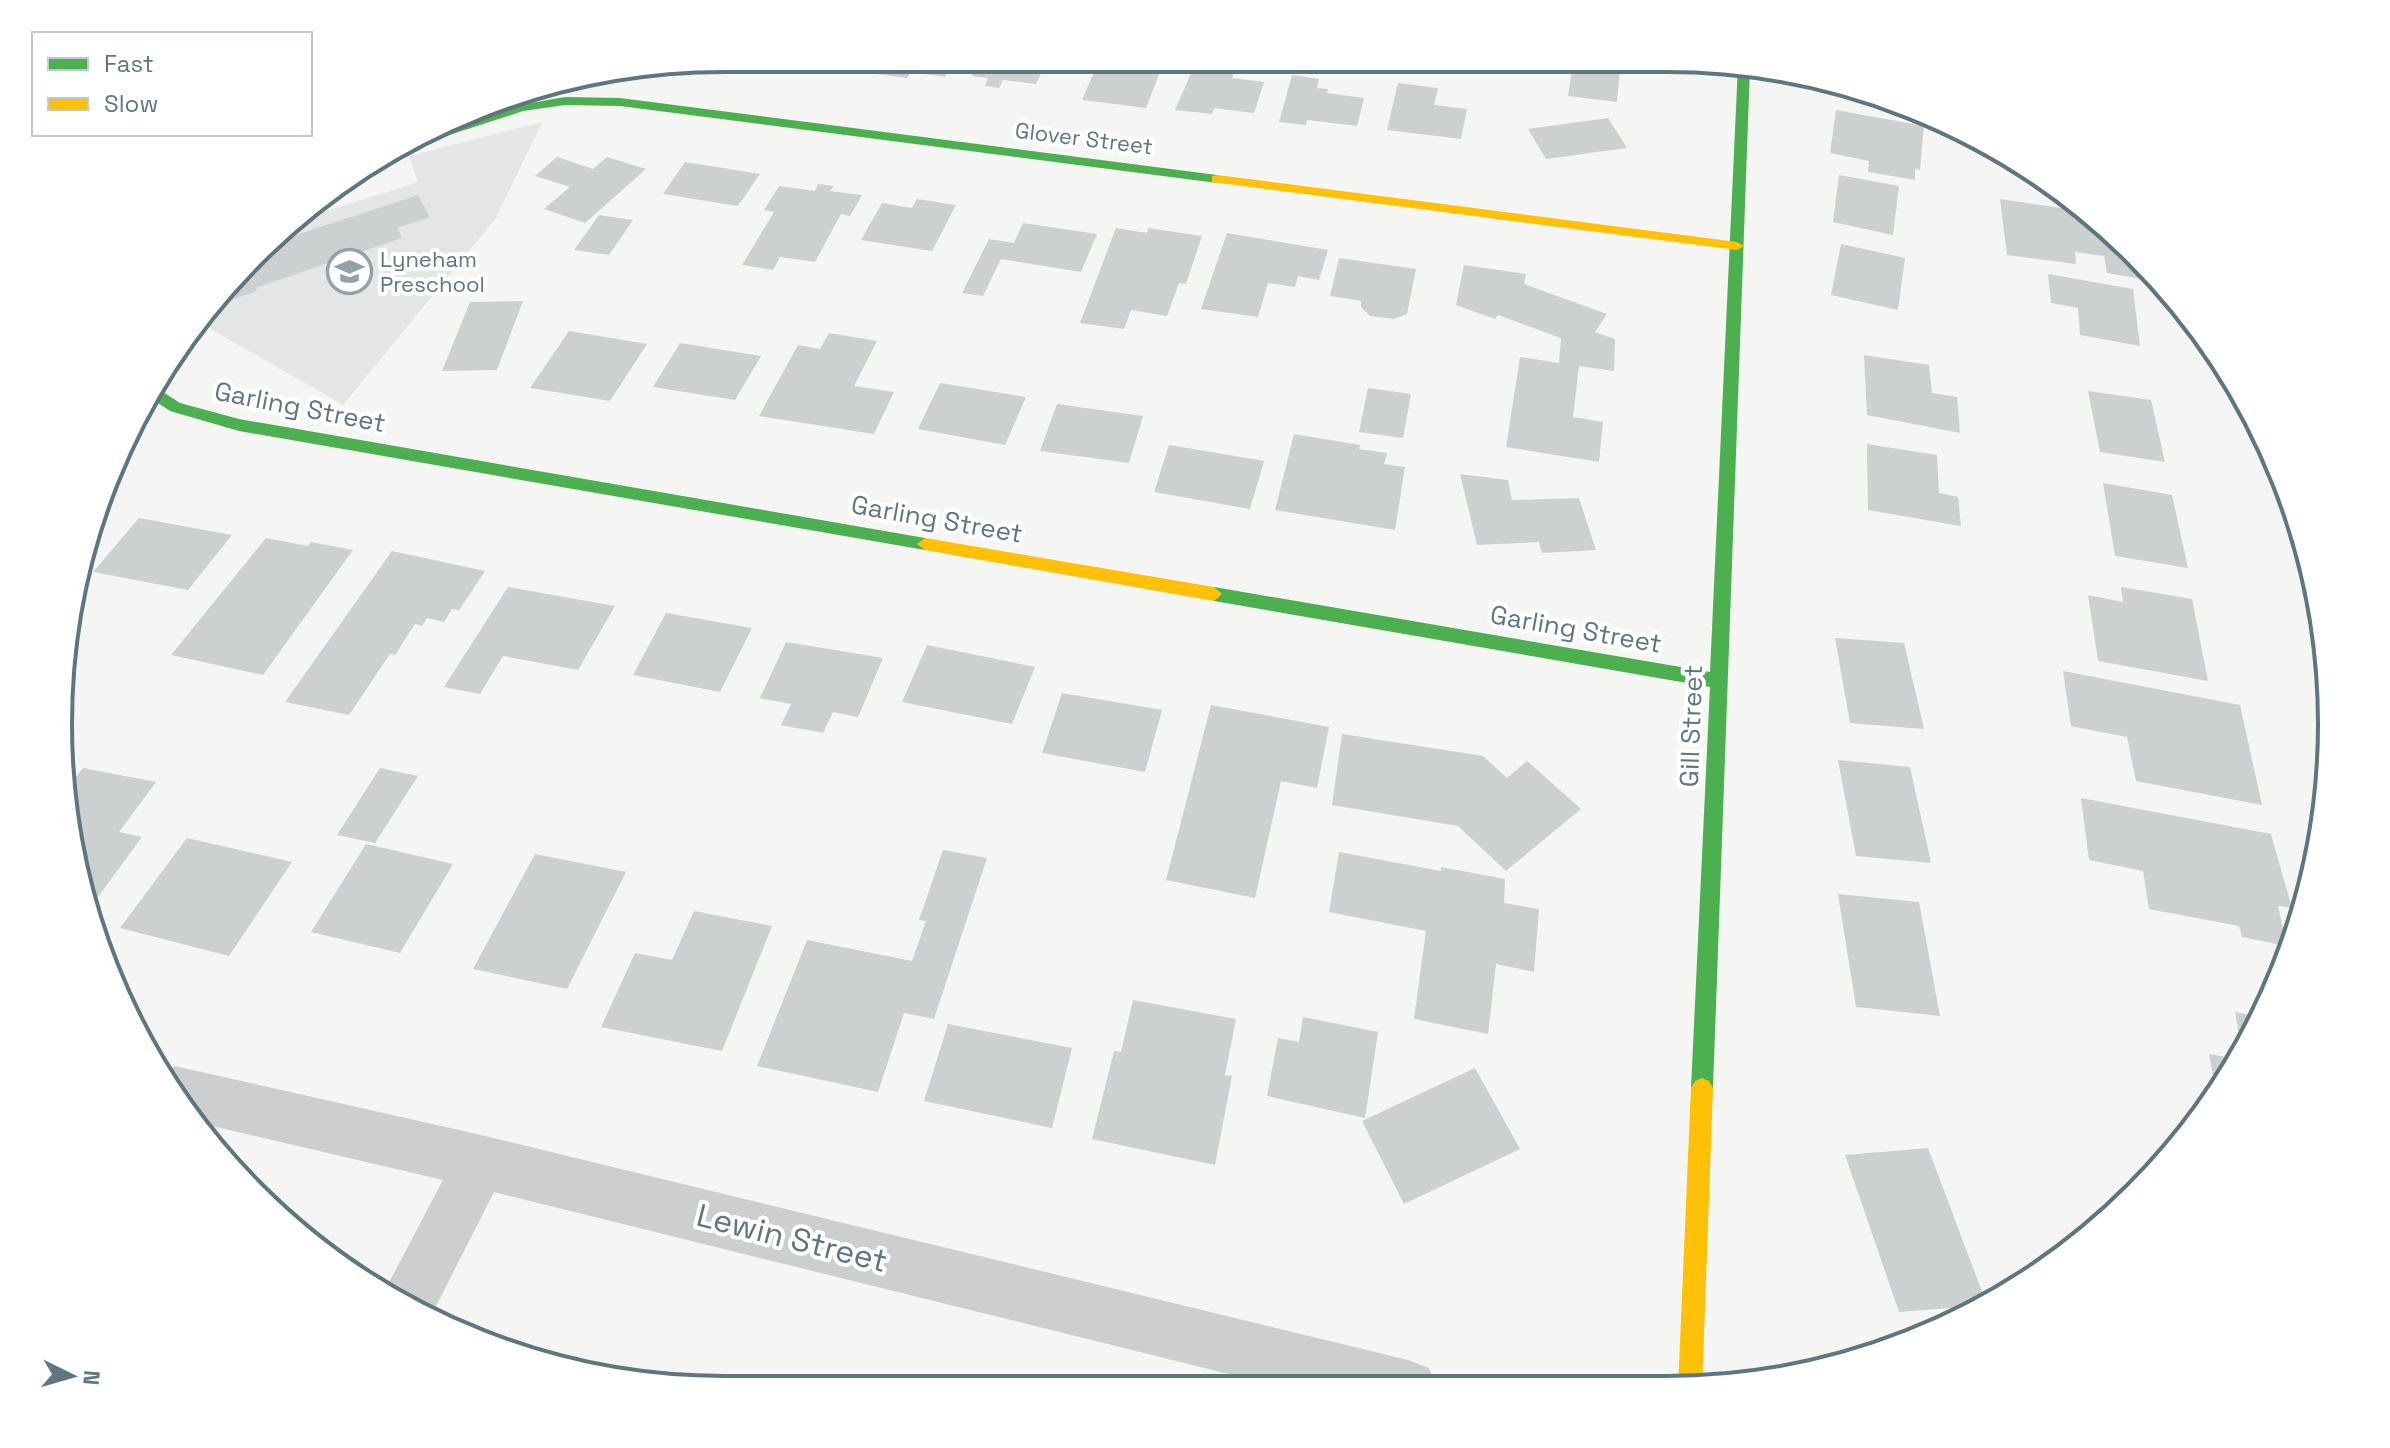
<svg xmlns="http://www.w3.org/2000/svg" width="2390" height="1448" font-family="'Space Grotesk',sans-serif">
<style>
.built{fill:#e4e6e5}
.building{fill:#cdd0d0}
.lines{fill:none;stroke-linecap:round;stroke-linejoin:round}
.street{fill:#cdcece;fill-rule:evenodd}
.fast{fill:#4caf50;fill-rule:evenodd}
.slow{fill:#ffc107;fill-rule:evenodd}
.labels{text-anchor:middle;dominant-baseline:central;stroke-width:8;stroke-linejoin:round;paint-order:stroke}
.far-street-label{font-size:22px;fill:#5e7680;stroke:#fff}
.far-poi-label{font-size:22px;fill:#5e7680;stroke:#fff;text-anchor:start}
.street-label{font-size:26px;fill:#5e7680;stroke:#fff}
.near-street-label{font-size:32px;fill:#5e7680;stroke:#fff}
.rim{fill:none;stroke:#5e7680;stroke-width:4}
</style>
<rect width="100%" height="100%" fill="#f5f5f3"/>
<path class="built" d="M542,122L496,218L343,405L200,323L295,221L418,182L409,156Z"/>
<g class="building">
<path d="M781,58H846L839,68Z"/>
<path d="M870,58H955L945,77L911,72L907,78L870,73L873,67L865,66Z"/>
<path d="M981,58H1048L1036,84L1003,80L999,88L985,86L988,78L972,76Z"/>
<path d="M1093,59H1123L1121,64L1161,69L1146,108L1082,100L1098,63H1091Z"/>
<path d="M1557,59H1621L1617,102L1568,96L1573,63Z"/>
<path d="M1196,62L1236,67L1232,78L1264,82L1254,113L1214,108L1212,114L1175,110Z"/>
<path d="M1292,75L1319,79L1317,88L1328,89L1327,93L1364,98L1357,126L1307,120L1306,125L1279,122Z"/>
<path d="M1398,83L1438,88L1434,105L1467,109L1461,139L1387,130Z"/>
<path d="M1836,110L1924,126L1920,170L1915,169V180L1868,172L1869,161L1830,153Z"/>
<path d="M1608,118L1627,148L1546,159L1528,129Z"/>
<path d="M557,157L593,169L607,157L646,169L585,223L544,209L570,187L535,176Z"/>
<path d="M685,162L760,174L738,206L663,194Z"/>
<path d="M1839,175L1899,186L1893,235L1833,222Z"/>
<path d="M818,184L834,186L830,191L862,195L850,216L841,214L815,262L780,257L773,270L742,265L774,212L764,210L779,186L815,191Z"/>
<path d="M418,195L430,217L397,228L402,238L255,288L257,291L215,306L275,242Z"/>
<path d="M917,199L956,205L932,251L861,240L882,203L912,208Z"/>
<path d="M2000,199L2087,212L2137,253L2160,282L2107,273L2104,256L2075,252L2076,264L2007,255Z"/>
<path d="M599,215L633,220L609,255L574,250Z"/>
<path d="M1023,223L1097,234L1081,272L1001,259L983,296L962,293L989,239L1014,243Z"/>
<path d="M1116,228L1147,233L1148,228L1202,236L1186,284L1179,283L1167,316L1131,310L1124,329L1080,323Z"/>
<path d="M1227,233L1328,250L1319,280L1298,276L1295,287L1268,283L1258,317L1201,309Z"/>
<path d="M1841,244L1905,258L1898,310L1831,295Z"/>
<path d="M1339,258L1416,269L1407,314L1394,319L1370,316L1361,307V301L1330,296Z"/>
<path d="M1464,265L1526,274L1524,284L1607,314L1595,332L1615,339L1614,371L1579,366L1573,417L1603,422L1599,462L1506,447L1520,357L1559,363L1561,338L1498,315L1495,319L1456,305Z"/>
<path d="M2048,274L2133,289L2140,346L2080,335L2078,308L2051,303Z"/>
<path d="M523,301L497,370L442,371L470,302Z"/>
<path d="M569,331L647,344L610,401L530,388Z"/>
<path d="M829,333L877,341L854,386L894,392L874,434L759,416L798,345L820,349Z"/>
<path d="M680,343L761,356L735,400L653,387Z"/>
<path d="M1864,355L1929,365L1932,393L1957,397L1960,433L1867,415Z"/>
<path d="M940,383L1026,397L1005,445L918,429Z"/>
<path d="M1368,388L1411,394L1403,438L1359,432Z"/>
<path d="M2088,391L2151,400L2165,462L2100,452Z"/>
<path d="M1057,404L1143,416L1129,463L1040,451Z"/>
<path d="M1294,434L1360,445L1359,449L1387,453L1384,464L1405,467L1395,530L1275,510Z"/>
<path d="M1867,444L1937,455L1939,493L1958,497L1961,526L1868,510Z"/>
<path d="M1169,445L1264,461L1250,509L1154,492Z"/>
<path d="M1460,474L1508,480L1512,500L1579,498L1596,550L1542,553L1539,542L1477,545Z"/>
<path d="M2103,483L2172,495L2188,568L2115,556Z"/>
<path d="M139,518L232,535L188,590L93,572Z"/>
<path d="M266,538L308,546L311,542L353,550L263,675L171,655Z"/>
<path d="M392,551L485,571L459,610L452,609L444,622L427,618L422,626L415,624L395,655L390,654L349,715L285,702Z"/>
<path d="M508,587L615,606L578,670L503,656L480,694L444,687Z"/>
<path d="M2121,587L2192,599L2208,681L2098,661L2088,595L2123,602Z"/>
<path d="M666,613L752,628L720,692L633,675Z"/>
<path d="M1835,638L1904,643L1924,729L1850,723Z"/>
<path d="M786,642L883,658L858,717L833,712L823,733L781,725L791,704L760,698Z"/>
<path d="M927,645L1035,667L1012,724L902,702Z"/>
<path d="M2063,671L2240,705L2262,805L2136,781L2127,737L2071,726Z"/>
<path d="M1062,693L1162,710L1145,772L1042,753Z"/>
<path d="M1211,705L1329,727L1317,788L1281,781L1255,898L1166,880Z"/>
<path d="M1342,734L1483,756L1507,778L1527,761L1581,809L1506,871L1458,826L1332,805Z"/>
<path d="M1838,760L1910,767L1931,863L1856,856Z"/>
<path d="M83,768L156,782L119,832L142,837L89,909L68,787Z"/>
<path d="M380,768L418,776L375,843L337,835Z"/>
<path d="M2081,798L2271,834L2292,908L2278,906L2287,946L2242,937L2239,926L2149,909L2143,871L2089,860Z"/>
<path d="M187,838L292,862L229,956L120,928Z"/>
<path d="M366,844L453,864L400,953L311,932Z"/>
<path d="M943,850L987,858L934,1019L904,1013L878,1092L757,1066L807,940L912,961L926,921L919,920Z"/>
<path d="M1339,852L1441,871V867L1505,879L1504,903L1539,909L1534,972L1496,964L1488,1034L1414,1019L1426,931L1329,912Z"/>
<path d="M535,854L626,872L567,989L473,969Z"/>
<path d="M1838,894L1919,902L1940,1016L1856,1007Z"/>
<path d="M694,911L772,926L722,1051L601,1027L635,953L672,960Z"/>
<path d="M1133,1000L1236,1019L1225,1075L1232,1076L1215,1165L1092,1139L1114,1051L1121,1052Z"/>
<path d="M2235,1012L2261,1017L2242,1052Z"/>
<path d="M1303,1017L1378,1032L1365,1118L1267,1096L1278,1038L1299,1042Z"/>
<path d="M948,1024L1072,1048L1052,1128L924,1101Z"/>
<path d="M2209,1054L2238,1059L2217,1097Z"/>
<path d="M1475,1068L1520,1149L1404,1204L1362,1121Z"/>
<path d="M1928,1148L1987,1305L1899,1312L1845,1155Z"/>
</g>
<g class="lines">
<path class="street" d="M175,1066L481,1135L1408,1360L1429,1368L1437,1389H1289L494,1192L431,1316L384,1292L443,1180L191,1121L164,1071Z"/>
<g class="fast">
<path d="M1738,65L1750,67L1713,1088L1709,1095L1702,1098L1695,1095L1691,1088L1710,687L1214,601L1206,594L1214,587L1710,672Z"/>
<path d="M565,97L620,98L1217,175L1224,179L1217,183L620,106L565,105L523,111L434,140L424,139C468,116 516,105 565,97Z"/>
<path d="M154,386L180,403L239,419L925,538L933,544L925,550L239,431L170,411L149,397Z"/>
</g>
<g class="slow">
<path d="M1217,175L1737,242L1744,246L1737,250L1212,182V176Z"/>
<path d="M925,538L1214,587L1222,594L1214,601L925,550L917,544Z"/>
<path d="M1702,1078L1709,1081L1713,1088L1702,1389H1678L1691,1088L1695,1081Z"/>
</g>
</g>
<defs>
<symbol id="school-ring" viewBox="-11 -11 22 22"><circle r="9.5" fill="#fff" stroke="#93a2a8" stroke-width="1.5"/><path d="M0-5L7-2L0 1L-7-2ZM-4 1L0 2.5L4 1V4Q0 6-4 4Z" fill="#93a2a8"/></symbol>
</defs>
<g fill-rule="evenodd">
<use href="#school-ring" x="324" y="246" width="51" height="51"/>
</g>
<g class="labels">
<g class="far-street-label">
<text transform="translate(1084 138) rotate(7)">Glover Street</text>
</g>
<g class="far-poi-label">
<text x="380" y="259">Lyneham<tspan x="380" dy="25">Preschool</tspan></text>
</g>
<g class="street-label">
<text transform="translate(300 407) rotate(11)">Garling Street</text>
<text transform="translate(937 519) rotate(10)">Garling Street</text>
<text transform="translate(1576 629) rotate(10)">Garling Street</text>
<text transform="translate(1691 726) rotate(-88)">Gill Street</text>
</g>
<g class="near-street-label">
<text transform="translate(792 1238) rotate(14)">Lewin Street</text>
</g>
</g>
<path d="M0 0H2390V1448H0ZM724 72H1666A652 652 0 0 1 2318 724V724A652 652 0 0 1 1666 1376H724A652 652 0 0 1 72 724V724A652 652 0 0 1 724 72Z" fill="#fff" fill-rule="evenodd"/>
<path class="rim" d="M724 72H1666A652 652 0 0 1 2318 724V724A652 652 0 0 1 1666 1376H724A652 652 0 0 1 72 724V724A652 652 0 0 1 724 72Z"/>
<rect x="32" y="32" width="280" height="104" fill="#ffffff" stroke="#bfc8cc" stroke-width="2"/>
<rect x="48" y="58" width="40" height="12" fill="#4caf50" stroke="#bfc8cc" stroke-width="2"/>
<text x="104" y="72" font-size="24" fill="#5e7680">Fast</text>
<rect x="48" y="98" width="40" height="12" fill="#ffc107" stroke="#bfc8cc" stroke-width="2"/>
<text x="104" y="112" font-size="24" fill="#5e7680">Slow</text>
<g transform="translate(72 1376) rotate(95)" stroke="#ffffff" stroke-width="6" paint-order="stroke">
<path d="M0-6L14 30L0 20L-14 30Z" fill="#5e7680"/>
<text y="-12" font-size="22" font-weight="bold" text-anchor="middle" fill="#5e7680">N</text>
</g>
</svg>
